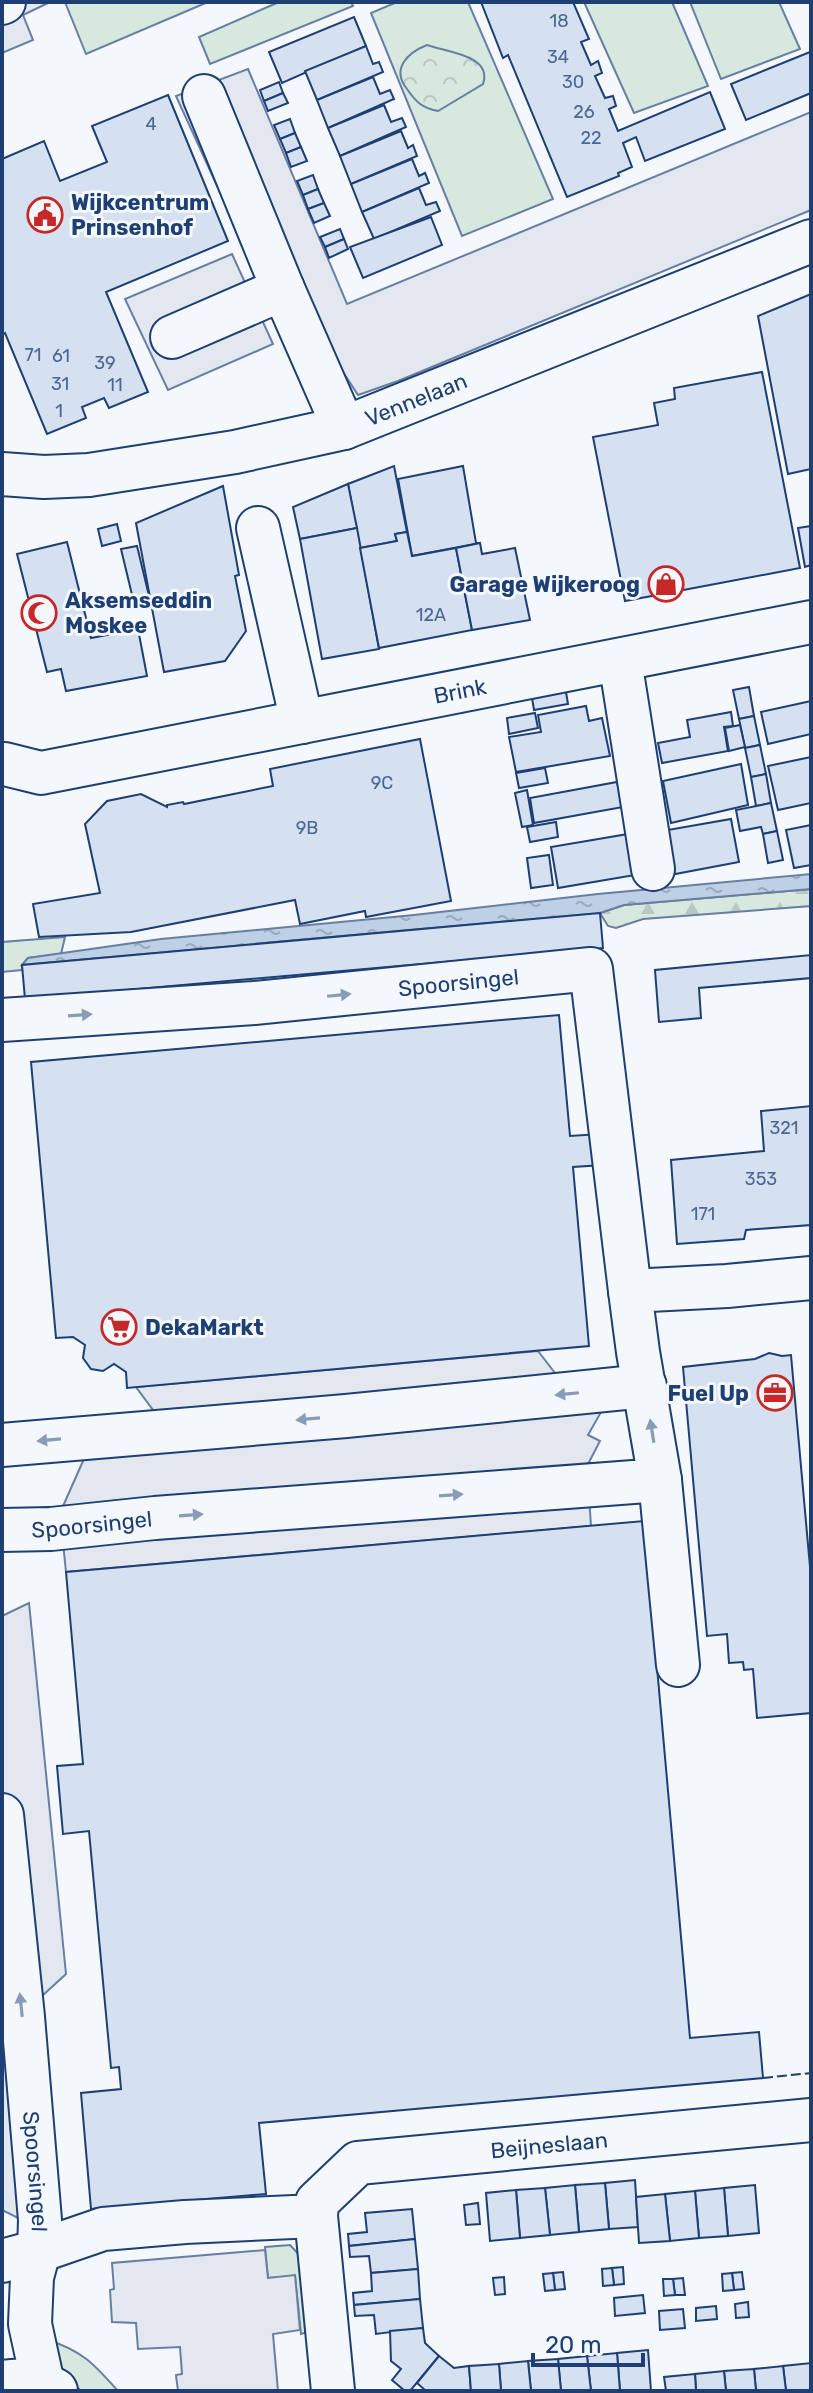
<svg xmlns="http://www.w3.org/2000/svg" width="813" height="2393" font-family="Rubik,sans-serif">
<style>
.green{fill:#d7e8df;stroke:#687fa3;stroke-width:2}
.forest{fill:url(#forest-firs);stroke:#687fa3;stroke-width:2}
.park{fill:url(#park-crowns);stroke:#687fa3;stroke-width:2}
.parking{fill:#e3e8f0;stroke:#687fa3;stroke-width:2}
.water{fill:url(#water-ripples);stroke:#687fa3;stroke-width:2}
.building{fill:#d5e0f0;stroke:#1d3f73;stroke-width:2}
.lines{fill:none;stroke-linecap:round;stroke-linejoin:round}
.minor-casing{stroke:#1d3f73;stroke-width:46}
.major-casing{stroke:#1d3f73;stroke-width:48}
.minor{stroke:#f4f7fb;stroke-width:42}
.major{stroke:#f4f7fb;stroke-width:44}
.fence{stroke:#1d3f73;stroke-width:2;stroke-dasharray:10 4;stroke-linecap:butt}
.oneway{fill:#889bb7}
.labels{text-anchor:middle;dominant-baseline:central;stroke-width:6;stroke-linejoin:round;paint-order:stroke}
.number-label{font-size:18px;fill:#4b6792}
.poi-label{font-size:22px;font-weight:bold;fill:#1d3f73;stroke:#f4f7fb;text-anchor:start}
.street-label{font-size:22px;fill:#1d3f73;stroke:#f4f7fb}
</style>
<defs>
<pattern id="forest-firs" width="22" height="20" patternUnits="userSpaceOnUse" patternTransform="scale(2)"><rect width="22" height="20" fill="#d7e8df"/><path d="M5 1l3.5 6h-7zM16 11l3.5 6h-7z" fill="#b8c8c3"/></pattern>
<pattern id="park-crowns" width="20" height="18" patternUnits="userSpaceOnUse" patternTransform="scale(2)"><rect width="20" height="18" fill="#d7e8df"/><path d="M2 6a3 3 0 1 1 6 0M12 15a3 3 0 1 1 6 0" fill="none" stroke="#b8c8c3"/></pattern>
<pattern id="water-ripples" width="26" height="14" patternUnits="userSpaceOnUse" patternTransform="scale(2)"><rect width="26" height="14" fill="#bed0e5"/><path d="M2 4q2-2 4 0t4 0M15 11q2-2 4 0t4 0" fill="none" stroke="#9aaabe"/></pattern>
</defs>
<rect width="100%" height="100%" fill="#f4f7fb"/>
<g class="green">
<path d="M65,2H208L86,54Z"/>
<path d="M279,2H351L353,6L210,64L199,37Z"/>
<path d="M397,2H468L553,199L462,236L371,13Z"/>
<path d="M584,2H672L708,86L634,113Z"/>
<path d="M690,2H779L800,49L721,79Z"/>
<path d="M65,937L61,954L28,958L22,965V970L2,972V942Z"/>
<path d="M290,2245L303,2259L311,2331L301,2334L295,2276L268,2278L265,2247Z"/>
<path d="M47,2340C82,2350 95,2365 118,2391H81L55,2365Z"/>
</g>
<path class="forest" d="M811,889V906L643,919L616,928L608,926L600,913L624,905Z"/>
<path class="park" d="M427,45C446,52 493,55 483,84L438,111C422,108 416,102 407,89C391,69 407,53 427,45Z"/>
<g class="parking">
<path d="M2,2L48,3L23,15L33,40L2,53Z"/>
<path d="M248,69L347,304L811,112V210L398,381L358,395L343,372L308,385L176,96Z"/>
<path d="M232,254L273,344L168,390L125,299Z"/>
<path d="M538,1351L579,1404L605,1405L588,1435L600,1441L587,1466L591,1526L66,1572L60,1513L87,1452L179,1445L136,1387Z"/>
<path d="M29,1603L66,1974L42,1996L9,1999L28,2223L2,2210V1616Z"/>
<path d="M265,2250L268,2278L295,2275L300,2330L273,2334L278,2391H178L176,2375L182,2374L180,2347L138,2349L136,2323L112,2322L110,2290L114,2289L112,2263Z"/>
</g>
<path class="water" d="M811,874V889L624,905L600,913L22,965L28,958L161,939L414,915L598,894Z"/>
<g class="building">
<path d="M481,2H573L589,39L581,42L591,65L598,61L602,73L595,76L605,98L613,96L616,106L609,109L618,131L710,92L725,129L645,161L636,137L623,143L632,167L618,173L619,176L567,197L508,55L503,58Z"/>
<path d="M354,17L366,46L282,83L269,52Z"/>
<path d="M366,46L373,64L379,62L383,72L317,100L305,71Z"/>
<path d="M810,52L811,93L746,120L731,84Z"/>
<path d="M373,77L380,94L390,90L394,99L328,128L317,100Z"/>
<path d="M279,82L283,93L264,101L260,90Z"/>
<path d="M283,93L288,103L268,111L264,101Z"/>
<path d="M168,95L228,241L106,292L148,392L109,408L104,398L82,407L86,418L47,434L5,333L2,335V159L44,141L60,181L107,162L92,126Z"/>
<path d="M384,105L391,122L402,118L406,127L340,156L328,128Z"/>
<path d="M290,119L295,133L280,139L274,125Z"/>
<path d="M401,131L408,148L413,145L417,156L351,184L340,156Z"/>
<path d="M295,133L301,147L286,153L280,139Z"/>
<path d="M301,147L307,161L291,167L286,153Z"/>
<path d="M412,159L419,176L425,173L429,183L362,212L351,184Z"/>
<path d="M313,175L318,189L303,195L297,181Z"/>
<path d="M419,188L426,205L436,202L440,211L374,239L362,212Z"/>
<path d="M318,189L324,203L308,209L303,195Z"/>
<path d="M324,203L330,216L314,223L308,209Z"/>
<path d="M431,217L442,245L363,278L350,247Z"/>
<path d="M340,229L344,239L325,247L320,237Z"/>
<path d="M344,239L348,249L329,258L325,247Z"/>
<path d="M811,294V469L788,474L758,316Z"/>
<path d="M762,372L800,568L625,601L593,437L658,425L654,403L675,399L674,388Z"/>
<path d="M394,466L407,532L395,534L397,541L360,548L348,484Z"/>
<path d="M463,466L476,543H480L412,556L398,479Z"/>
<path d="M348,484L357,528L300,539L293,507Z"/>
<path d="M223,486L239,575L235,576L246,631L225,661L164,672L136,523Z"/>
<path d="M117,524L121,541L102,546L98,529Z"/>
<path d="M811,526V565L805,567L798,528Z"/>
<path d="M357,528L379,649L322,659L300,539Z"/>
<path d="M407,532L412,556L456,548L472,630L379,648L360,548L397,541L395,534Z"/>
<path d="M67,542L91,638L138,629L147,676L66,691L61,669L47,672L17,554Z"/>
<path d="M480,543L482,554L515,548L530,620L472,630L456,548Z"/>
<path d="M137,546L150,600L134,603L121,549Z"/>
<path d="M565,686L568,704L534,710L531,692Z"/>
<path d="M749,687L754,716L739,719L733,690Z"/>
<path d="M811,701V734L768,744L761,712Z"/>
<path d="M586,706L589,721L602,718L610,756L516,772L509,737L541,732L538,715Z"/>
<path d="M731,712L733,726L724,727L728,751L662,763L658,743L690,737L687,720Z"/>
<path d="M535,713L538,728L509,734L507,718Z"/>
<path d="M754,716L760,745L745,748L739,719Z"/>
<path d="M740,725L745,747L729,751L725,728Z"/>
<path d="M420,739L451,901L366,917L365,911L300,924L295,900L131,932L39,937L33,904L100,893L85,824L107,801L141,794L167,807V805L183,802L184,804L273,786L270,769Z"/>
<path d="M760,745L766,774L751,777L745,748Z"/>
<path d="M811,757V803L778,810L768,766Z"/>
<path d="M741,764L748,805L671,823L663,781Z"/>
<path d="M545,768L548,783L519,788L516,773Z"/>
<path d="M766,774L771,803L756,806L751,777Z"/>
<path d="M617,782L623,807L534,823L530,798Z"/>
<path d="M527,790L533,825L522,827L515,793Z"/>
<path d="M771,803L777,831L763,834L761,827L740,831L736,810Z"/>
<path d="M731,819L739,862L670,875L662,831Z"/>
<path d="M556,822L558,837L530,842L527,827Z"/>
<path d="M811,825V865L794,868L786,830Z"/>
<path d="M777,831L783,860L768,863L763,834Z"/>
<path d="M634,833L641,874L558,888L551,847Z"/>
<path d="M549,855L553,885L531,888L527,858Z"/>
<path d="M600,913L603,948L25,999L22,965Z"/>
<path d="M811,955V978L699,988L701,1018L659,1022L655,970Z"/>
<path d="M559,1015L570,1136L600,1134L603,1165L573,1167L589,1346L127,1388L126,1372L114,1364L103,1371L91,1369L83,1358L85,1345L73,1337L56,1338L31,1062Z"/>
<path d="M811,1106V1225L746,1230L744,1239L677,1244L671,1160L764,1151L761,1111Z"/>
<path d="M769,1353L782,1356L791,1355L811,1578V1713L757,1718L753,1669L744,1670L743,1662L729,1663L727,1634L707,1636L683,1367L755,1359Z"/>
<path d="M644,1521L690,2038L759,2032L763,2078L259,2123L266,2194L91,2209L81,2093L121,2089L119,2067L111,2068L89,1831L63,1834L57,1766L83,1764L66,1572Z"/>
<path d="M635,2180L638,2227L609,2229L605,2183Z"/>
<path d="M605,2183L609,2229L579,2232L575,2185Z"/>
<path d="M575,2185L579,2232L550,2235L545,2188Z"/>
<path d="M755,2185L759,2233L728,2236L724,2188Z"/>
<path d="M545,2188L550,2235L520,2238L516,2190Z"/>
<path d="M724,2188L728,2236L699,2238L695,2191Z"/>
<path d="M516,2190L520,2238L490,2241L486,2193Z"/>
<path d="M695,2191L699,2238L670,2241L665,2194Z"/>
<path d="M665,2194L670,2241L639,2243L636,2197Z"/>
<path d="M478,2203L480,2224L466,2225L464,2205Z"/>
<path d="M412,2209L415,2239L349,2246L348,2234L367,2232L365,2213Z"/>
<path d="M415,2239L418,2269L371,2273L369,2256L350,2257L349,2246Z"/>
<path d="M623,2267L624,2284L614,2285L612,2268Z"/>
<path d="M612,2268L614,2285L603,2286L602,2269Z"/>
<path d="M418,2269L420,2299L354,2305L353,2293L372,2291L371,2273Z"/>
<path d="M563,2272L565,2289L555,2290L553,2273Z"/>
<path d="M742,2272L744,2289L734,2290L732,2273Z"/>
<path d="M553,2273L555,2290L545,2291L543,2274Z"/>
<path d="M732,2273L734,2290L723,2291L722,2274Z"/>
<path d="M504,2277L505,2294L495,2295L493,2278Z"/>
<path d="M683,2278L685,2295H675L673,2279Z"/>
<path d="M663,2279H673L675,2295L664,2296Z"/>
<path d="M643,2295L645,2313L615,2316L614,2298Z"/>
<path d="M420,2299L423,2328L376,2334L374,2315L355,2316L354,2305Z"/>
<path d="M748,2302L749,2317L736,2318L735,2304Z"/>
<path d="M716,2306L717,2319L696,2321V2308Z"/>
<path d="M683,2309L685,2328L660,2330L659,2311Z"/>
<path d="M423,2328L425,2343L439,2356L410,2391H405L392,2380L401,2369L391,2361L390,2331Z"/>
<path d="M648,2350L651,2391H620L617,2353Z"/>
<path d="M617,2353L620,2391H591L587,2356Z"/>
<path d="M439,2356L454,2368L469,2366L471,2391H426L417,2383Z"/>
<path d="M587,2356L591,2391H561L558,2359Z"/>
<path d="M558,2359L561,2391H531L528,2361Z"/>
<path d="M528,2361L531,2391H501L499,2364Z"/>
<path d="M811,2363V2391H786L783,2366Z"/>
<path d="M499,2364L501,2391H471L469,2366Z"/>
<path d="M783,2366L786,2391H756L754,2369Z"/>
<path d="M754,2369L756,2391H726L724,2371Z"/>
<path d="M724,2371L726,2391H696L695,2374Z"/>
<path d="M695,2374L696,2391H666L664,2377Z"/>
</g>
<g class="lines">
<defs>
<g id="minor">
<path d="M2,3L4,2"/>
<path d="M204,96L283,289L344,428"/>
<path d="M172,337L283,289"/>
<path id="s1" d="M2,474L44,477L89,475L235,452L344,428L811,241"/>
<path d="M258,528L302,722"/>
<path d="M620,660L653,869"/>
<path id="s2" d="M5,764L41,773L811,622"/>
<path id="s3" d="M2,1020L254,1003L591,969L630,1291"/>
<path d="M2,1445L346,1416L645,1386"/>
<path d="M660,1480L678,1665"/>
<path id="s4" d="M2,1530L51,1529L155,1518L660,1480L638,1352L630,1291L727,1286L811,1278"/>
<path id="s5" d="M2,1815L23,2017L40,2220L39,2251L32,2277L30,2324L43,2384"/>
<path d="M316,2216L333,2391"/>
<path id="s6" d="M2,2261L39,2251L103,2229L185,2222L316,2216L317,2202L358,2163L811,2120"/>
</g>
<path id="major" d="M2,2383C22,2380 38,2381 55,2391"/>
</defs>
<use href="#minor" class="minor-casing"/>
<use href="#major" class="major-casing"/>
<use href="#minor" class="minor"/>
<use href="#major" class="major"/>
<path class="fence" d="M763,2078L811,2073"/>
</g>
<defs><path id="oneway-solid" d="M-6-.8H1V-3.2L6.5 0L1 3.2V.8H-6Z" transform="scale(2)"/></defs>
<g class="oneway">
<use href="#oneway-solid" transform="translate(339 995) rotate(-6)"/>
<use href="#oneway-solid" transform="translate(80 1015) rotate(-4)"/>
<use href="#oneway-solid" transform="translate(567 1394) rotate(174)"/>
<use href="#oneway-solid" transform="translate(308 1419) rotate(175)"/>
<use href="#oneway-solid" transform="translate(652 1431) rotate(-99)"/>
<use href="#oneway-solid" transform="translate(49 1440) rotate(175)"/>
<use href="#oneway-solid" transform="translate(451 1495) rotate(-4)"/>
<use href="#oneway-solid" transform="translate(191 1515) rotate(-4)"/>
<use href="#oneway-solid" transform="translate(21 2005) rotate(-96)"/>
</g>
<defs>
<symbol id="civic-ring" viewBox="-11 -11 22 22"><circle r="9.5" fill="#f4f7fb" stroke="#c62828" stroke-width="1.5"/><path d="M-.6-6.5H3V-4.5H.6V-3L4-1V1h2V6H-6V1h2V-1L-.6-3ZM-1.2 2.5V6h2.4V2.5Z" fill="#c62828"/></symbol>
<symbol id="shop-ring" viewBox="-11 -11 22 22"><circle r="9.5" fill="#f4f7fb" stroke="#c62828" stroke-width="1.5"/><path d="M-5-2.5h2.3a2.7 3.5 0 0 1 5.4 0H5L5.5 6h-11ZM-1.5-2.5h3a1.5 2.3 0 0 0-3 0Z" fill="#c62828"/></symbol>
<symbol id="mosque-ring" viewBox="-11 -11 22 22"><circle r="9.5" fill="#f4f7fb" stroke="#c62828" stroke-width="1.5"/><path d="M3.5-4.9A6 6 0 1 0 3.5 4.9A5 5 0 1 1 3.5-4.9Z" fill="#c62828"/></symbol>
<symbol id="supermarket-ring" viewBox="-11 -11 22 22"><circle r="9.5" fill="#f4f7fb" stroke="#c62828" stroke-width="1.5"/><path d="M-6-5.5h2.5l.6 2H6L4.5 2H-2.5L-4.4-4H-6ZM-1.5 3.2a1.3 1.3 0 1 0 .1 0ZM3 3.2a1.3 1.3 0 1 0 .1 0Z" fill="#c62828"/></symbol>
<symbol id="office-ring" viewBox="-11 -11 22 22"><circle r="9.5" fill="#f4f7fb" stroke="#c62828" stroke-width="1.5"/><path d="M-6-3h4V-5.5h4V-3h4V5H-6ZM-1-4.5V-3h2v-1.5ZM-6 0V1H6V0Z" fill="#c62828"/></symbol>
</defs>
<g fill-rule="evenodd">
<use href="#civic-ring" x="25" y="195" width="40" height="40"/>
<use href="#shop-ring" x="646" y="564" width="40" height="40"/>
<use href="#mosque-ring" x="19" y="593" width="40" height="40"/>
<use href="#supermarket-ring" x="99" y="1307" width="40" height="40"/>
<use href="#office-ring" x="755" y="1373" width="40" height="40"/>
</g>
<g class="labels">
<g class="number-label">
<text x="559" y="21">18</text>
<text x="558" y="57">34</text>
<text x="573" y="82">30</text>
<text x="584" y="112">26</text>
<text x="151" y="124">4</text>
<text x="591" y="138">22</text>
<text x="33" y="355">71</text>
<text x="61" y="356">61</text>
<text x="105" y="363">39</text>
<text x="60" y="384">31</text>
<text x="115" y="385">11</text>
<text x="59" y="411">1</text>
<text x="431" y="615">12A</text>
<text x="382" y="783">9C</text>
<text x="307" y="828">9B</text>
<text x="784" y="1128">321</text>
<text x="761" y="1179">353</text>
<text x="703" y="1214">171</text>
</g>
<g class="poi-label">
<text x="71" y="202">Wijkcentrum<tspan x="71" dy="25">Prinsenhof</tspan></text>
<text x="640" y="584" text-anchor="end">Garage Wijkeroog</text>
<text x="65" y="600">Aksemseddin<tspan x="65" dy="25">Moskee</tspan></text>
<text x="145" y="1327">DekaMarkt</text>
<text x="749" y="1393" text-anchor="end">Fuel Up</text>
</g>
<g class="street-label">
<text stroke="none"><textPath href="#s1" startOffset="424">Vennelaan</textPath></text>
<text stroke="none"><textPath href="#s2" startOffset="464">Brink</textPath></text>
<text stroke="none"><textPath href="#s3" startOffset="458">Spoorsingel</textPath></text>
<text stroke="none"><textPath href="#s4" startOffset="90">Spoorsingel</textPath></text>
<text stroke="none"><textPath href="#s6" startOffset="582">Beijneslaan</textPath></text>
<text stroke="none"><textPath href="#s5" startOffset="358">Spoorsingel</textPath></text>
</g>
</g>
<rect width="813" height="2393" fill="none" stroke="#1d3f73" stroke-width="8"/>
<path d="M533 2353v12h110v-12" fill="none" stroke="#1d3f73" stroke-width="4"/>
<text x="545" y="2353" font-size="24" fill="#1d3f73" stroke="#f4f7fb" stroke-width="6" paint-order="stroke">20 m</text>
</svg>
